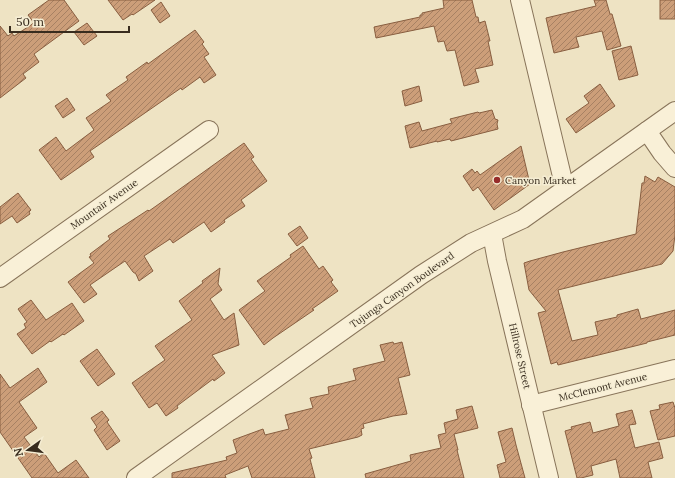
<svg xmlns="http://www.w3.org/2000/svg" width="675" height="478" font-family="Lora,serif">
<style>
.building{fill:url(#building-hatch);stroke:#885e40}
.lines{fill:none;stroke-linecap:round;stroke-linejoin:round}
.minor-casing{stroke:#88745a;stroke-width:20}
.minor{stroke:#f9f0d7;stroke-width:18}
.poi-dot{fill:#972c2a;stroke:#f5edd3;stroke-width:1.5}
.labels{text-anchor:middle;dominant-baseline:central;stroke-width:3;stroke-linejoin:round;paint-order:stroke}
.poi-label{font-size:10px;fill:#382c1e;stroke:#f5edd3;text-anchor:start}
.street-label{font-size:10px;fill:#382c1e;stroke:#f5edd3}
</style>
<defs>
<pattern id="building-hatch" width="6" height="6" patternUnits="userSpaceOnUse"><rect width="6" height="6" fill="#cc9e79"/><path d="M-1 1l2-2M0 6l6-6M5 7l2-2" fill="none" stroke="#a78163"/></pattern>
</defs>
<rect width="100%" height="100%" fill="#eee3c3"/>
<g class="building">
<path d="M49,0H64L79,21L34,54L39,62L23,74L26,78L0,98V26L8,36L12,33L14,36L34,23L28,15Z"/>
<path d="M108,0H155L133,15L132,14L123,20Z"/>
<path d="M443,0H472L476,17H478L479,23L485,21L490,41H488L493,65L475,69L479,82L464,86L455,50L447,51L444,41L438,42L434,26L376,38L374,27L420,17V15H422V13L444,8Z"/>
<path d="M594,0H606L610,14H612L621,46L607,50L602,31L576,37L579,47L554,53L546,18L596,6Z"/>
<rect x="660" y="0" width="15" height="19"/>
<path d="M161,2L170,16L160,23L151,10Z"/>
<path d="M87,23L97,36L84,45L74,32Z"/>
<path d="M195,30L204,42L202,44L209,54L204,57L216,75L204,83L200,77L182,90L181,88L90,151L94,157L61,180L39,150L56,137L66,151L94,130L86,118L111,101L106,95L128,80L126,77L147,62L148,64Z"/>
<path d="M631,46L638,75L619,80L612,51Z"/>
<path d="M600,84L615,106L576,133L566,119L589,103L584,96Z"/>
<path d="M419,86L422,101L405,106L402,91Z"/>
<path d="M67,98L75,110L63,118L55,106Z"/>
<path d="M492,110L495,119L498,120L497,124L498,129L451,141L450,139L437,142V141L410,148L405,126L419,122L422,131L452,123L450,119L478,112L479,113Z"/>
<path d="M244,143L254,157L251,159L267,181L241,200L245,206L224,220L225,222L211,232L204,222L173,243L170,239L144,256L153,271L139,281L136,274L133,272L125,261L90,285L97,294L84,303L68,282L94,263L89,257L91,256L90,254L110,239L108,236L148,210L149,211L166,199Z"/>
<path d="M521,146L530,184L494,210L478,187L473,191L463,176L472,169L475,173L477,171L480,175Z"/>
<path d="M645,176L655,182L658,177L675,187V235L673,251L662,264L558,290L572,341L598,335L595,322L617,317V315L638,309L641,319L675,310V335L647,342V343L558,365L557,362L551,364L538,313L546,311L529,290L524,263L530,261L563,252L636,234L642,183H644Z"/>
<path d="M18,193L31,210L29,212L30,214L17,223L12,216L0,224V207Z"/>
<path d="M300,226L308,238L297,246L288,234Z"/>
<path d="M303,246L319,269L323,266L333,280L331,282L338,291L312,309L314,310L273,338L264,345L239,310L265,291L257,281L291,257L290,255Z"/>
<path d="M220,268L218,284L222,290L210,299L224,320L234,313L239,345L212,355L225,373L214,381L213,379L177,406L178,408L166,416L157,403L149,408L132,383L165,360L155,346L192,320L179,301L203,283L202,281Z"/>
<path d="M31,300L46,320L72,303L84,321L64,335L63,334L51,342L50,341L32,354L17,334L26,328L24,324L27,322L18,309Z"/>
<path d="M393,342L394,344L402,342L410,375L398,378L407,414L393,416L363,424L364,428L361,429L362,435L358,437L309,449L312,458L310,459L315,478H252L248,466L225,475L226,478H172V473L227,460L226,457L237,453L233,440L263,429L265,435L289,429L285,415L313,408L310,398L329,394L328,387L356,380L353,369L385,361L380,345Z"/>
<path d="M97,349L115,374L98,386L80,361Z"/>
<path d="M38,368L47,382L19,402L37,428L24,437L39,457L44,453L58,473L76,460L89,478H32L0,432V374L10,388Z"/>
<path d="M673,402L675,408V436L658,440L650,411L660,409L659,405Z"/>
<path d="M472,406L478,428L454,434L458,450H457L464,478H366L365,474L411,461L410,455L441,448L438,435L446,433L444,423L458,419L456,410Z"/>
<path d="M632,410L636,424L629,425L635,448L659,442L663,458L648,462L652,478H620L616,459L591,466L593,475L581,478H577L565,431L572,429L571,427L590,422L593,433L619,426L616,414Z"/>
<path d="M102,411L109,420L107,422L120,441L107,450L94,430L97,427L91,418Z"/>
<path d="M512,428L516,445L525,478H500L497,465L506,462L498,432Z"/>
</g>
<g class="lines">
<defs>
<g id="minor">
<path d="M520,0L565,189"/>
<path d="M647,131L662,153L675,168"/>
<path d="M492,234L497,261L549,478"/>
<path d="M0,278L209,130"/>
<path d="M531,405L675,369"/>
<path d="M136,478L421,275L471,243L523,219L675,111"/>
</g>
</defs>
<use href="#minor" class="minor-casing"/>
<use href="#minor" class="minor"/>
</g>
<circle class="poi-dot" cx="497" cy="180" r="4"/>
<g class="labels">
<g class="poi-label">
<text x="505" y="180">Canyon Market</text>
</g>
<g class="street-label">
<text transform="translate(104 204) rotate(-35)">Mountair Avenue</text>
<text transform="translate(402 290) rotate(-35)">Tujunga Canyon Boulevard</text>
<text transform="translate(520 356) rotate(77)">Hillrose Street</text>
<text transform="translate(603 387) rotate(-14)">McClemont Avenue</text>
</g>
</g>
<g transform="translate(28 450) rotate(256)" stroke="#f5edd3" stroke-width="3" paint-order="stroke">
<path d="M0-3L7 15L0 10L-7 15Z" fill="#382c1e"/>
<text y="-6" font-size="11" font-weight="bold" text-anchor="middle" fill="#382c1e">N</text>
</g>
<path d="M10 26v6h119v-6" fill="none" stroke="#382c1e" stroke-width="2"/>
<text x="16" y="26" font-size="12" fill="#382c1e" stroke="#f5edd3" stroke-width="3" paint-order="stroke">50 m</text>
</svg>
